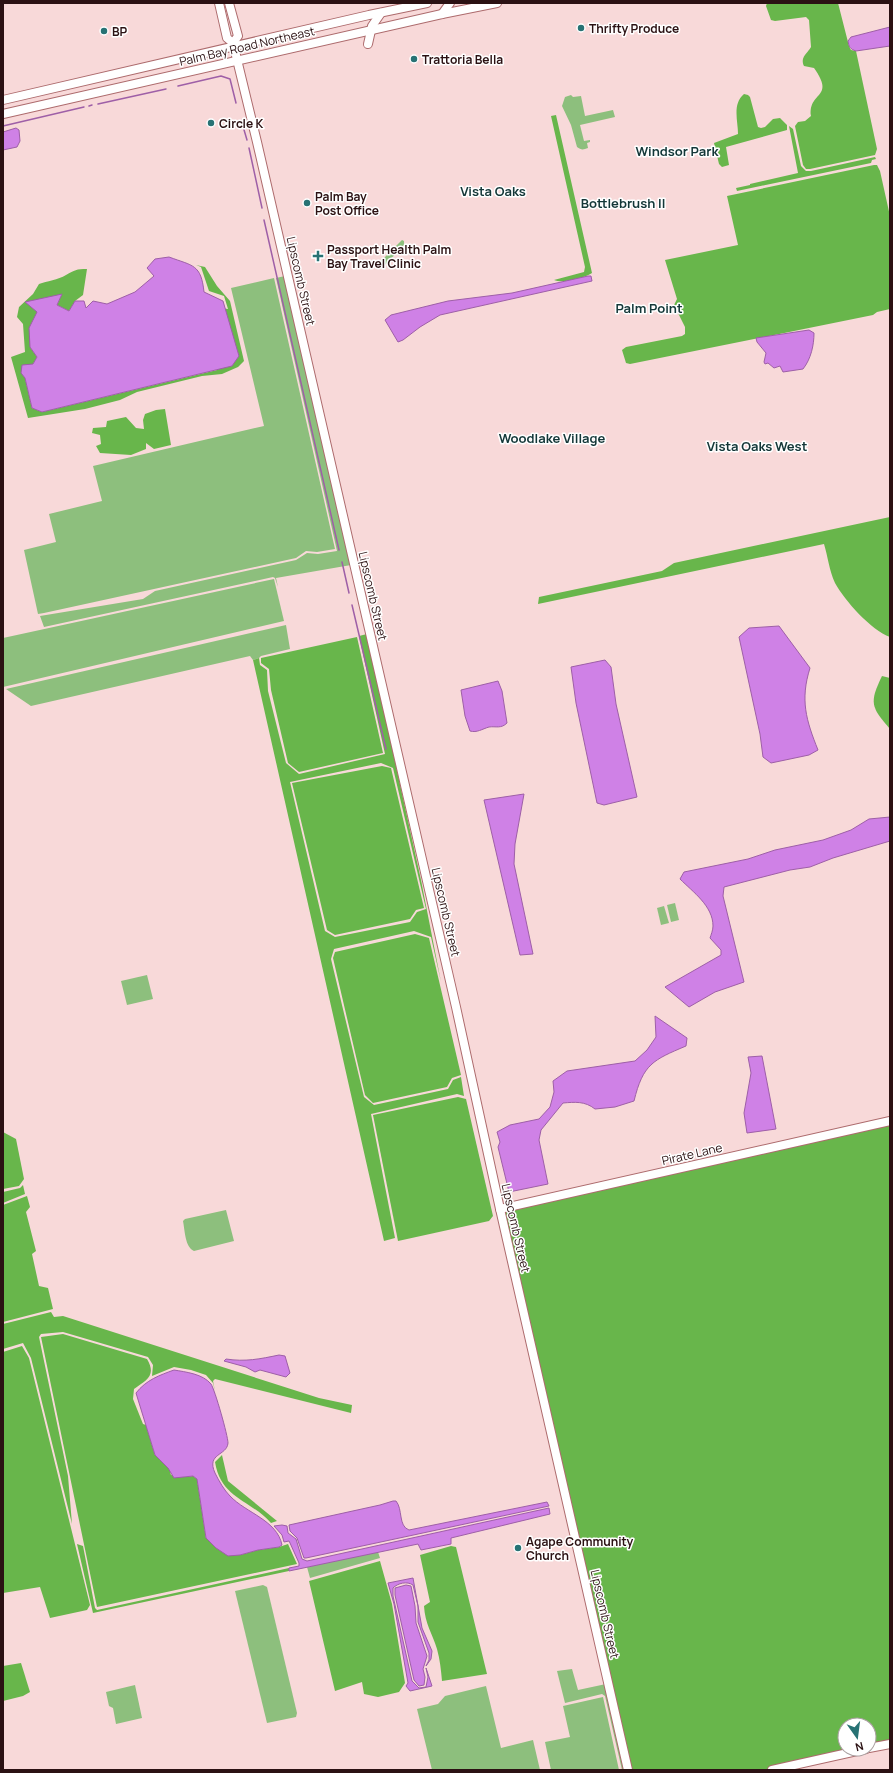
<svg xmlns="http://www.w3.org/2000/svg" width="893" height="1773" font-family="Manrope,sans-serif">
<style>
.green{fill:#8dbf7d}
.forest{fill:#68b64b;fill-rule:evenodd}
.water{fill:#cf81e6;stroke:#9e5fa7}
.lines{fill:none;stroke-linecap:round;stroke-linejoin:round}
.stream{stroke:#9e5fa7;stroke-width:1.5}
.secondary-casing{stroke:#ad6b6d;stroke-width:10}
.secondary{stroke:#fff;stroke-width:8}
.poi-dot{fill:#277274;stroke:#fff;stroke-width:1.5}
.labels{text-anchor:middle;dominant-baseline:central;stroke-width:3;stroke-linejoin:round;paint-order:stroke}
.poi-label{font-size:12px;font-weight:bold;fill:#2b1113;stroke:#fff;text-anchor:start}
.street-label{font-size:12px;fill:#2b1113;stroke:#fff}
.neighbourhood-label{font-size:13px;font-weight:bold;fill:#143738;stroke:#fff}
</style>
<rect width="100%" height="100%" fill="#f8d9d9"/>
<g class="green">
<path d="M571,95L573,97L581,96L585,116L613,110L615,117L580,125L584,141L590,140V142L587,143L588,148C583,150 581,150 577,147L571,125L562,106L565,97Z"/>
<path d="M402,240L404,241V245L382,268L378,269L376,266Z"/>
<path d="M285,276L351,565L276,578L278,587L275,578L273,577L44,627L40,616L143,599L155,591L296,560L307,553L318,554L337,551L276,278Z"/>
<path d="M274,278L335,549L317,552L306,551L296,558L44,613L38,614L24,550L56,542L49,514L102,501L93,466L264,426L231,288Z"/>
<path d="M274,579L284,621L3,687V638Z"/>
<path d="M286,625L290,649L261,656L259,658L253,660L250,656L31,706L6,689Z"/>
<path d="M675,903L679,920L671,922L667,905Z"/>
<path d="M664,906L669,923L661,925L657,908Z"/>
<path d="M147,975L153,999L127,1005L121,981Z"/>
<path d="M226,1210L234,1241L194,1251C185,1247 185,1231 183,1221L185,1219Z"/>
<path d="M378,1552L380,1558L310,1578L307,1567Z"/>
<path d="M263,1585L267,1587L297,1713L296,1717L267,1723L235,1591Z"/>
<path d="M572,1669L578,1690L606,1684L626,1770H622L605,1696L602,1694L565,1703L557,1671Z"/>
<path d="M135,1685L142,1718L116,1724L113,1708L109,1706L106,1692Z"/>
<path d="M486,1686L501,1748L533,1740L540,1770H432L417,1709L438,1704L445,1696Z"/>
<path d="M603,1697L619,1770H551L545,1742L570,1737L563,1706Z"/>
</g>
<g class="forest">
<path d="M767,3H838L849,46L851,50L856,51L877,149L875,155L810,169H806L803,165L795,126L798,122L805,121L811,116C808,91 836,99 814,68L804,66C800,57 807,54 811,47L809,20L806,17L775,21L771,20L766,6Z"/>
<path d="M744,94L748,95L750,97L758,127L761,128L765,127L773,119L780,118L787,125V130L726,147L729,165L722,167L719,164L714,143L738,134C738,121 732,104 744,94Z"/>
<path d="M556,115L592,273C584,278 563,284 554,280L584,272L585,267L551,116Z"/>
<path d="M789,126L793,129L801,166L806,171H811L875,157L876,159L872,160L871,163L737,191L736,188L750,185V184L798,173Z"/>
<path d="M874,165H877L880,171L890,216V309L877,312L873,315L630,364L626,363L622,350L626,347L682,336L685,334V327L674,305L677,299L665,260L738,245L727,196Z"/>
<path d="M196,265L205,267L217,286L230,301L244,361L238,367L222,374L202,376L137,392L120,400L85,409L28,418L11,357L25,352L23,324L17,317L19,307L33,294L39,284C47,281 58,280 66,275C75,270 76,269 87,269L83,295L75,301L69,311L57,305L62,294L37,312L30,347L37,357L25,378L32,408L42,412L217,370L214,307L228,309L224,296L209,291L201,267Z"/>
<path d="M165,409L171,445L154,449L146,443V449L131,455L100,453L96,446L101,444L100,435L92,433L93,428L106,427L107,421L126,417L136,428L144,429L143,420L145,414L156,410Z"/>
<path d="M890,517V637C871,630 845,601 835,583C829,570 828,557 824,544L538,604L539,597L662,571L674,563Z"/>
<path d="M367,634L421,880L441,982L431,937L414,931L334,949L331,959L364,1097L374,1105L448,1089L453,1080L461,1077L464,1096L457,1094L371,1114L395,1238L384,1241L253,660L259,658L260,665L267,670L268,691L286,763L299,774L385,754L359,636ZM381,763L393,768L426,909L417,912L410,922L335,937L325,931L290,782Z"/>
<path d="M357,637L383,753L299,772L288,763L271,690L269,669L261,663V658Z"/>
<path d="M882,676L890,678V729C871,707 869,703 882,676Z"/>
<path d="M382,766L391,768L424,908L416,910L410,919L335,935L327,930L292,783Z"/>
<path d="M415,934L429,938L461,1075L452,1078L447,1087L373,1103L365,1095L333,958L335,952Z"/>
<path d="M458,1097L466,1099L493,1216L489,1221L398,1241L373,1115Z"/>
<path d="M890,1121V1744L869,1748V1725H845V1749H866L772,1770H628L500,1209Z"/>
<path d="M3,1132L16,1139L24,1179L19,1186L3,1189Z"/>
<path d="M23,1185L25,1194L3,1203V1192L20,1188Z"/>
<path d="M27,1196L30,1207L26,1212L36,1251L32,1254L39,1286L48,1288L53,1309L3,1322V1205Z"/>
<path d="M51,1312L54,1317L63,1316L319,1398L352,1405L351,1413L215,1379L213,1381L215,1391L213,1383L206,1375L191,1370L174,1367L152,1376L153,1365L148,1357L63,1332L41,1334L39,1337L68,1476L72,1524L31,1358L23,1343L3,1349V1324Z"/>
<path d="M63,1334L147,1359C157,1376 146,1380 134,1389L133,1399L143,1424L146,1425L155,1455L169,1468L171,1475L183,1477L193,1476L197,1479L206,1538L240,1555L258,1550L279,1547L288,1544L297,1564L97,1607L41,1337Z"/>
<path d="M22,1346L29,1358L90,1605L87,1610L50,1618L40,1587L3,1593V1352Z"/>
<path d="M222,1455L228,1481L277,1521L271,1523C251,1500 221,1499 215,1462Z"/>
<path d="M77,1544L83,1546L95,1608L97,1610L289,1568V1571L93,1613Z"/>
<path d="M451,1546L456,1547L487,1674L442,1681C441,1670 440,1660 437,1649C432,1633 425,1624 424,1606L430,1602L420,1555Z"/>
<path d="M380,1561L392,1604L405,1683L399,1692L378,1697L364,1694L362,1682L335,1691L309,1581Z"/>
<path d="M21,1663L30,1692L23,1696L3,1701V1666Z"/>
</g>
<g class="water">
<path d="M890,27V46L856,51C850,49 849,47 848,41L851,37Z"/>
<path d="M16,128L19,130L20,141L17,147L3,150V132Z"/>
<path d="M169,257C193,266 201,264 204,292L223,301L239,356L232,366L42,412L32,408L25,378L21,373L22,365L33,364L37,357L30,347L29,328L37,312L25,302L62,294L57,305L69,311L75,301H84L86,308L93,301L107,304L135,292L154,276L147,268L155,259Z"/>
<path d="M588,276H591L592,281L440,315L420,327L403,340L398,342L385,320L391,315L448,301L512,293Z"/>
<path d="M809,330L814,333C814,345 811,359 803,369L783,372L780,366L774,368L768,363L765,364L764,362L766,353L757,342L756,338Z"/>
<path d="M779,626L810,668C800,700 806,720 818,750L809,755L771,763L763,757L760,734L739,637L749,628Z"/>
<path d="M605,660L611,667L616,704L637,797L604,805L597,803L576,703L571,667Z"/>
<path d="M498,681L502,691L507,723C501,729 496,726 489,727C482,729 477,733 470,731L465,716L461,690Z"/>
<path d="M524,794L515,844L514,864L533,954L520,955L484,800Z"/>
<path d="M890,817V841L833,858L810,867L790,870L724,887L723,896L744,982L715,992L689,1007L665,987L721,955V950L710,938C711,935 713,930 713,926C713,906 693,892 680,879L684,872L748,859L775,850L823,840L851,830L869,819Z"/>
<path d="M655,1016L687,1038L686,1046C653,1060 643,1064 634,1101L615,1107L595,1109C585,1101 575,1102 563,1103L541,1130L539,1140L548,1184L509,1192L498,1147L500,1142L497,1132L510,1125L539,1119L550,1107L554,1092L553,1081L567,1071L635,1061L647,1050L656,1037Z"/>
<path d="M762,1056L776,1129L747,1133L744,1113L751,1073L748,1057Z"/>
<path d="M279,1355L285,1356L290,1373L286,1377L260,1370L255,1372L246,1367L224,1361L226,1359C245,1362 260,1359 279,1355Z"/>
<path d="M174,1370C186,1372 203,1374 211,1384C215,1390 228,1436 228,1443C227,1456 206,1453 215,1473C219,1481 224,1490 230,1496C246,1513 277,1520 282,1545L279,1547L258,1550L240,1555L228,1556L216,1548L206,1538L197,1479L193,1476L174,1478L168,1468L155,1455L136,1393C146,1380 160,1375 174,1370Z"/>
<path d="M393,1501H396C403,1509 398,1526 409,1530L547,1502L549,1506L306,1558H304L297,1538L290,1531L289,1525L380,1505Z"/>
<path d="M549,1508L550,1514L451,1538V1544L421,1550L418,1544L289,1571V1568L299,1566V1563L290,1543L289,1541L284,1542L282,1535L274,1526L282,1525L287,1526L288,1533L296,1539L302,1559L307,1561Z"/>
<path d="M413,1578L422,1628L432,1651L431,1659L426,1666L429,1660V1653L418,1622V1606L413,1585C407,1581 398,1583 393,1588V1596L412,1681L419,1688L426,1687L428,1677L426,1668L432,1686L410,1691L406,1686L408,1683L394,1604L388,1583Z"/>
<path d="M406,1585L411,1586L415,1606L416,1623L427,1656L423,1669L425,1677L424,1685L419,1686L414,1680L395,1595V1588Z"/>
</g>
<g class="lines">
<g class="stream">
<path d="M178,86L221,76L230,79L236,103"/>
<path d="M98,104L166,89"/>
<path d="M89,106L92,105"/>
<path d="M242,123L247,140"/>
<path d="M3,126L84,107"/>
<path d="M249,148L262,208"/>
<path d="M264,220L339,550"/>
<path d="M342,562L349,593"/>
<path d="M352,605L386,749"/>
</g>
<defs>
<g id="secondary">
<path d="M219,3L227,38L233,43L257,142L456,1007L500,1209L628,1770"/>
<path d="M229,3L238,36L233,43"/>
<path d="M442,14L450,3"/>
<path d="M368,44L372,26L381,13"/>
<path d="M3,100L369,15L427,3"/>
<path d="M3,114L442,14L497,3"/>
<path d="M500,1209L890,1121"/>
<path d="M869,1748L890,1744"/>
<path d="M772,1770L866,1749"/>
</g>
</defs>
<use href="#secondary" class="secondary-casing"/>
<use href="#secondary" class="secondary"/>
</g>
<g class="poi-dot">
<circle cx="581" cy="28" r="4"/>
<circle cx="104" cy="31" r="4"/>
<circle cx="414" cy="59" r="4"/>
<circle cx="211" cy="123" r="4"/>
<circle cx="307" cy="203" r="4"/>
<path d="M316 250h4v4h4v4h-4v4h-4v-4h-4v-4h4z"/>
<circle cx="518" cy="1548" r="4"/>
</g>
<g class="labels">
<g class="poi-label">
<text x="589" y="28">Thrifty Produce</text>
<text x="112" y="31">BP</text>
<text x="422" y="59">Trattoria Bella</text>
<text x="219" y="123">Circle K</text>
<text x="315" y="196">Palm Bay<tspan x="315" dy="14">Post Office</tspan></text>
<text x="327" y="249">Passport Health Palm<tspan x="327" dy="14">Bay Travel Clinic</tspan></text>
<text x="526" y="1541">Agape Community<tspan x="526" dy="14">Church</tspan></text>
</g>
<g class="street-label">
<text transform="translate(247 46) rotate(-13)">Palm Bay Road Northeast</text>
<text transform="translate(301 281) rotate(77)">Lipscomb Street</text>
<text transform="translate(373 596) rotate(77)">Lipscomb Street</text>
<text transform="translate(446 912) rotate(77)">Lipscomb Street</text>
<text transform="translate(692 1154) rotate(-13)">Pirate Lane</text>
<text transform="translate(516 1228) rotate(77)">Lipscomb Street</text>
<text transform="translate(605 1614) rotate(77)">Lipscomb Street</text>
</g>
<g class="neighbourhood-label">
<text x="677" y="151">Windsor Park</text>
<text x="493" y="191">Vista Oaks</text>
<text x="623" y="203">Bottlebrush II</text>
<text x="649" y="308">Palm Point</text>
<text x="552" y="438">Woodlake Village</text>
<text x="757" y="446">Vista Oaks West</text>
</g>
</g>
<rect width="893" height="1773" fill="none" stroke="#2b1113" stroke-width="8"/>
<g transform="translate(857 1737) rotate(166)"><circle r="19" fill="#ffffff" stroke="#aaa0a1"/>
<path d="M0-3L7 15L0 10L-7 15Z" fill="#277274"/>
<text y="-6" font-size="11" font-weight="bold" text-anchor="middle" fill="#2b1113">N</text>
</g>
</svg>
